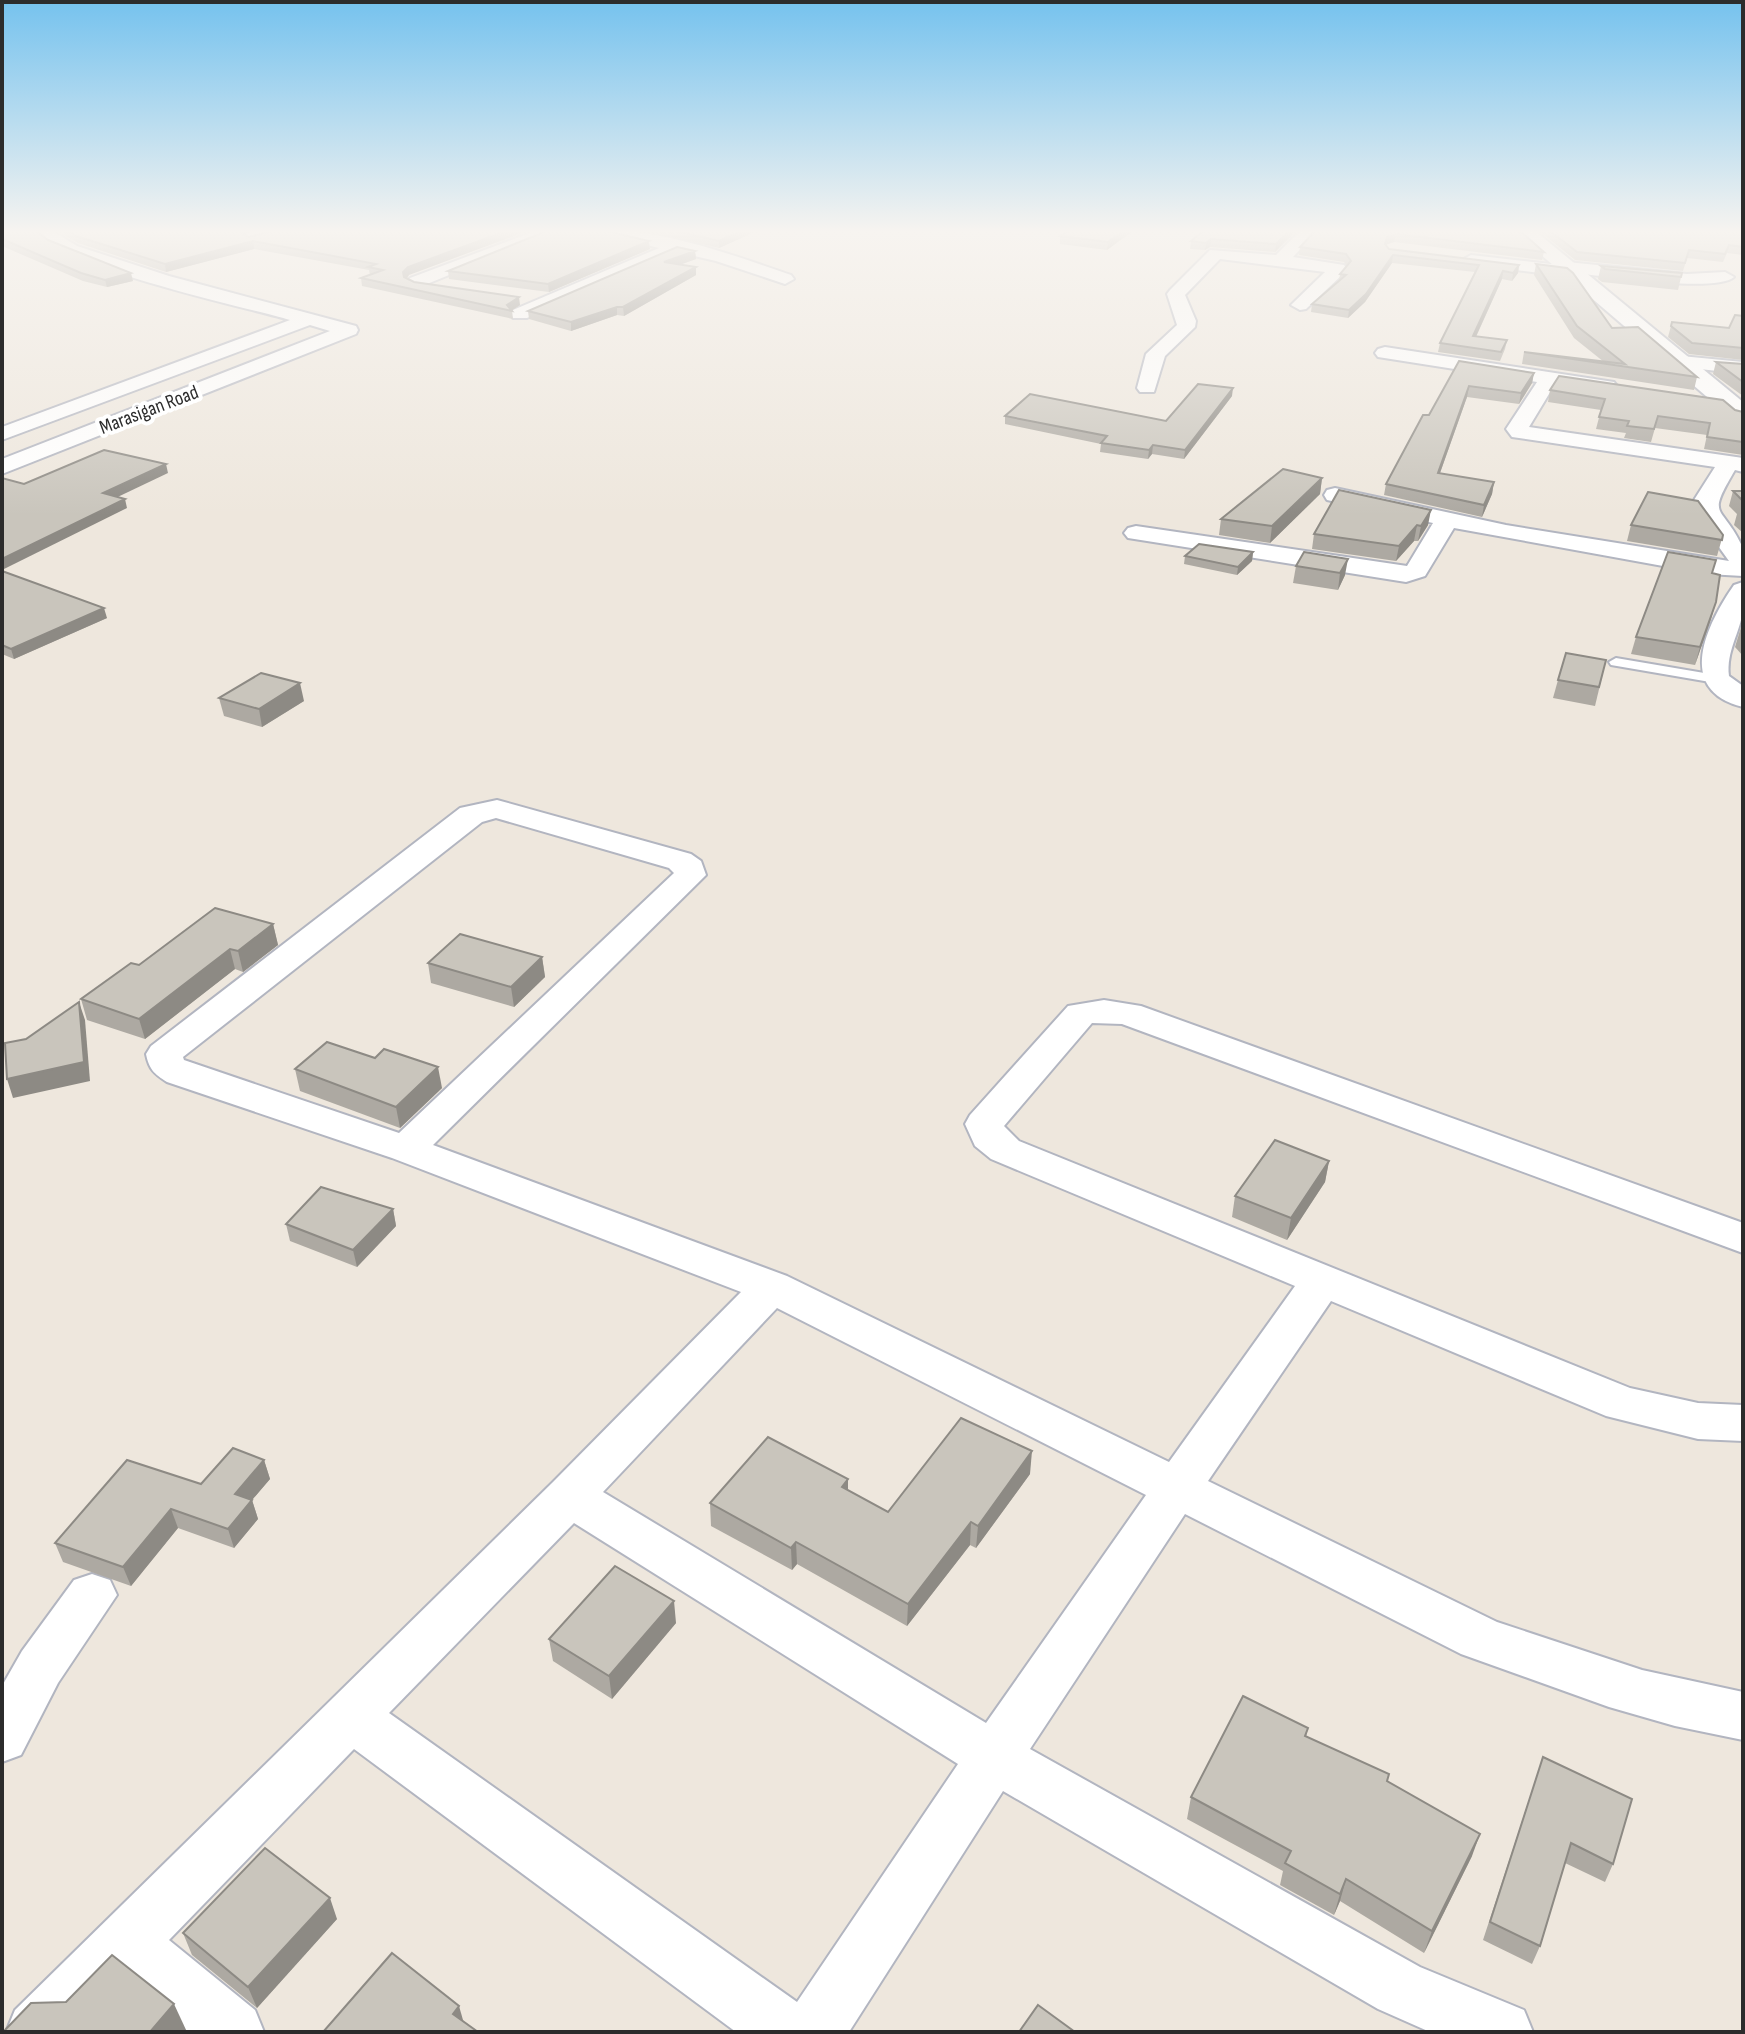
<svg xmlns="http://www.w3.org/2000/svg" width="1745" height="2034" font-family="'Sofia Sans Condensed',sans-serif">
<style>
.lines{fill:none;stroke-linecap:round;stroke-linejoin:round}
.lane-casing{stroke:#b2b5c0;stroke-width:4}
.street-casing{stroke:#b2b5c0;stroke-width:4}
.secondary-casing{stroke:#b2b5c0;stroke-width:4}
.lane{fill:#fff;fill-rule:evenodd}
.street{fill:#fff;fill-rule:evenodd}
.secondary{fill:#fff;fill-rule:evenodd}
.wall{fill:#ada9a2}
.shaded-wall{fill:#8d8a84}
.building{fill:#c9c5bc;stroke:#8d8a84;stroke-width:2}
.labels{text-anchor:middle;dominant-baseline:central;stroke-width:8;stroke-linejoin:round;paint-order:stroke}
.far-street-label{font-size:20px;fill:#2c2c2c;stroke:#fff}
</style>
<rect width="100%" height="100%" fill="#eee7dd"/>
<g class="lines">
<defs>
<path id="lane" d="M1616,658L1716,675L1723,679L1716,683L1611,665L1609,662Z"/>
<g id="street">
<path d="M32,230H51L77,246L169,276L356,326L358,330L356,334L2,474V459L330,331L310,325L2,440V427L290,320C233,304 67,269 32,230Z"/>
<path d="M257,230H282L280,233L250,242L242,237Z"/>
<path d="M538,230H560L422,286H410L407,282L410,278Z"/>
<path d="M596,230C661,228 730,254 791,275L794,279L785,284L716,261L677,252L527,318H513L511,314L513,310L659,248L598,233Z"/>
<path d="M1301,230H1318L1293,257L1344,265L1347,269L1344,273L1306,309L1300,310L1291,305L1325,272L1220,259L1185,295L1196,321L1195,327L1165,356L1154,392H1140L1137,388L1146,354L1177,325L1167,294L1170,290L1210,250L1276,255Z"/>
<path d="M1471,255L1560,265L1567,262L1687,274L1725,272L1734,277C1716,293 1608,276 1581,274L1573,277L1465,264L1462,260Z"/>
<path d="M1385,347L1614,382L1617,386L1607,392L1555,384L1529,427L1743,458V472L1735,470C1706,519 1721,503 1741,544C1745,552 1743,567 1743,576L1707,574L1454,528L1425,576L1406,582L1128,538L1124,533L1128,528L1136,526L1407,566L1433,523L1327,500L1324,495L1327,490L1335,488L1506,525L1729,561L1695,514L1694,500L1715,467L1512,437L1506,429L1537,382L1378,357L1375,353L1378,349Z"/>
<path d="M1681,356L1743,362V374L1674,366L1671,362Z"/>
<path d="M1743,582C1743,591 1744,601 1743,610C1740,633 1726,651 1729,676L1743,686V707C1674,690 1707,624 1734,585Z"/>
<path d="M497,800L691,854L701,861L706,875L433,1145L787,1276L1169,1462L1295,1286L991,1159L975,1146L965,1124L970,1115L1068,1006L1104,1000L1141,1006L1743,1223V1253L1122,1024L1092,1023L1004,1126L1019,1141L1630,1388L1698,1403L1743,1405V1441L1698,1439L1606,1416L1331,1301L1208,1481L1497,1622L1642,1670L1743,1692V1740L1675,1726L1609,1707L1461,1654L1185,1514L1030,1749L1420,1967L1524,2010L1533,2032H1430L1378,2009L1003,1791L849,2032H736L354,1749L169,1940L255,2010L264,2032H186L128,1982L80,2032H6L15,2010L553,1482L741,1292L392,1158L167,1082C154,1074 149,1069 146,1054L151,1046L460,808ZM496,818L669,868L674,873L399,1133L184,1060L183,1057L482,822ZM777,1308L1146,1495L986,1723L603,1492ZM574,1523L958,1764L797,2002L389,1713Z"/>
<path d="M92,1574L110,1580L117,1595L58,1683L21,1755L2,1762V1686L22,1651L74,1580Z"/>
</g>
<path id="secondary" d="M1512,230H1534L1743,402V423L1734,420Z"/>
</defs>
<use href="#lane" class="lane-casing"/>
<use href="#street" class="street-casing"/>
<use href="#secondary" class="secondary-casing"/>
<use href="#lane" class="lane"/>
<use href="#street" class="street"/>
<use href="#secondary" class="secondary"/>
</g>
<g class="wall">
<path d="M2,230L48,240L133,281L107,287L83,281L2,246Z"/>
<path d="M56,230H252L245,235L249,237L275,230L409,275L407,278L414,282L520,305L512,310L513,319L362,286L361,278L370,275L369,270L254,249L166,272L78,243Z"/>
<path d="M631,230H759L719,248L646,231Z"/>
<path d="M1066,230H1134L1107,250L1060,244V236L1069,230Z"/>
<path d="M1297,230L1275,252L1210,247L1205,250L1190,249L1191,241Z"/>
<path d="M1316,230H1519L1544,252L1542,260L1394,242L1385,245L1389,249L1519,265L1518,273L1512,281L1502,279L1476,337L1507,340L1505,349L1500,361L1438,352L1440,343L1475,272L1392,263L1365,302L1348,318L1311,312L1312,304L1339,282L1340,274L1347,266L1344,262L1299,255L1300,247Z"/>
<path d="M1538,230H1743V255L1727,253L1723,262L1687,258L1683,271L1575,260Z"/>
<path d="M650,249L549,292L449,279L448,271Z"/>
<path d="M695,251L696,259L680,265L696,275L624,316L617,315L571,331L529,319L528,311Z"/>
<path d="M1536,264L1612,328L1697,377L1694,390L1522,364L1524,352L1604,362L1574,338L1534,275Z"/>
<path d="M1601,266L1682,273L1678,290L1602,282L1598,279Z"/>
<path d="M1743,316V360L1689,354L1668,337L1672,322L1729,328Z"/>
<path d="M1459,361L1534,373L1532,383L1519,404L1467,397L1440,473L1494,482L1492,494L1482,517L1384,495L1386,484L1429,415Z"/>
<path d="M1716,362L1743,364V396L1713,374Z"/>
<path d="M1550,390L1735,410L1743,412V455L1704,449L1707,435L1655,428L1651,442L1624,438L1626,433L1596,429L1601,410L1548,402Z"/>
<path d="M1232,396L1184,459L1152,454L1148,459L1100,452L1101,444L1005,424V416L1166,421Z"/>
<path d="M1322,478L1320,494L1270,543L1219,535L1221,519Z"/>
<path d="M1733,491H1743V533L1734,525L1737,514L1729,506Z"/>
<path d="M1428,525L1418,541H1414L1396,561L1312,549L1314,534Z"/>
<path d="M1631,525L1723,535L1717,556L1627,541Z"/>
<path d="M1253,552L1252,561L1237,575L1184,564L1185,556Z"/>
<path d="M1304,552L1345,575L1338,590L1293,583L1296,566Z"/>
<path d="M2,571L107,618L14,659L2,654Z"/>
<path d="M1712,573L1716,602L1695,665L1631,654L1636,637Z"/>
<path d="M1742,624H1743V656L1735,647Z"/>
<path d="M1606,660L1595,706L1553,698L1558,680Z"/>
<path d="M219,698L304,701L262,727L224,716Z"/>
<path d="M273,924L278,945L243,972L235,969L145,1039L87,1020L81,999L139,965Z"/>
<path d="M542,957L545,977L514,1007L431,983L428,963Z"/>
<path d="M295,1069L442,1088L400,1128L300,1091Z"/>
<path d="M1329,1161L1325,1182L1287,1240L1232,1217L1235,1196Z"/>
<path d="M393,1209L396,1226L357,1267L290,1241L286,1224Z"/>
<path d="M264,1460L270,1479L252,1500L258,1519L234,1548L178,1528L131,1586L63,1562L55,1543Z"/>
<path d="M1030,1474L976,1548L970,1545L907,1626L797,1564L792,1570L711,1526L710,1503L848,1490L888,1512Z"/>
<path d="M676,1623L612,1699L553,1661L549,1639Z"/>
<path d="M1308,1728L1306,1737L1387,1782L1472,1856L1424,1953L1340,1901L1334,1915L1280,1885L1283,1871L1187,1819L1191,1797Z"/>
<path d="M1543,1757L1613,1864L1605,1882L1565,1863L1540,1946L1532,1964L1483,1940Z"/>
<path d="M337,1919L257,2008L192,1955L183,1933Z"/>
</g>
<g class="shaded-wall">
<path d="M239,230H252L239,238Z"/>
<path d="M509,230H530L409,275L405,280L403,272L408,267Z"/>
<path d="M743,230H759L719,248V241Z"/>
<path d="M1125,230H1134L1107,250L1108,242Z"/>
<path d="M1290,230H1297L1275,252L1276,244Z"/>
<path d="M1396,234L1394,242L1385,245L1383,251L1387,237Z"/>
<path d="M1211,239L1210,247L1205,250L1206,243Z"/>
<path d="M253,241L254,249L166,272L165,264Z"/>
<path d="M649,241L650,249L549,292L548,284Z"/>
<path d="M695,251L696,259L664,270V262Z"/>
<path d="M1393,255L1392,263L1365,302L1348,318L1349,310Z"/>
<path d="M1519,265L1518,273L1512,281L1513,273Z"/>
<path d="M696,267V275L624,316L623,307Z"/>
<path d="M1503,271L1502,279L1472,345L1473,336Z"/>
<path d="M131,273L133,281L107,287L105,280Z"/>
<path d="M519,297L520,305L511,311L507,305Z"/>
<path d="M617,307V315L571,331V322Z"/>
<path d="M1534,373L1532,383L1519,404L1521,393Z"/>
<path d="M1469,386L1467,397L1436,484L1438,473Z"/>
<path d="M1233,388L1232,396L1184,459L1185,450Z"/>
<path d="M1153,445L1152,454L1148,459L1149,450Z"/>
<path d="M166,464L168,473L105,503L103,493Z"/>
<path d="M1322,478L1320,494L1270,543L1272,526Z"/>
<path d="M1494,482L1492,494L1482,517L1484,505Z"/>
<path d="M125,499L127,508L2,570V559Z"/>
<path d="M1431,510L1428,525L1418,541L1421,526Z"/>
<path d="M1417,525L1414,541L1396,561L1399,546Z"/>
<path d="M1253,552L1252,561L1237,575L1238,567Z"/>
<path d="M1348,559L1345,575L1338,590L1340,573Z"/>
<path d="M1716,602L1711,619L1695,665L1700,647Z"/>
<path d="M104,608L107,618L14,659L11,649Z"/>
<path d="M300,683L304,701L262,727L259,709Z"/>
<path d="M273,924L278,945L243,972L238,951Z"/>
<path d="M230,949L235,969L145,1039L139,1019Z"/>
<path d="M542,957L545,977L514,1007L511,987Z"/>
<path d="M79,1002L85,1020L90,1081L13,1098L7,1079Z"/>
<path d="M438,1067L442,1088L400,1128L396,1107Z"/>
<path d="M1329,1161L1325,1182L1287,1240L1291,1218Z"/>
<path d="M393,1209L396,1226L357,1267L353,1250Z"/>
<path d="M1032,1451L1030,1474L976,1548L978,1526Z"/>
<path d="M264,1460L270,1479L252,1500L258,1519L234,1548L228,1529L235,1494Z"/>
<path d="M848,1479V1502L842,1487Z"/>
<path d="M171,1509L178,1528L131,1586L123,1567Z"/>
<path d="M971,1522L970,1545L907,1626L908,1604Z"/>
<path d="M796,1542L797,1564L792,1570L791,1548Z"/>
<path d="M674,1601L676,1623L612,1699L609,1676Z"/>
<path d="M1480,1834L1472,1856L1424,1953L1432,1931Z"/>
<path d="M1346,1879L1340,1901L1334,1915L1340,1894Z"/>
<path d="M330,1898L337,1919L257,2008L248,1987Z"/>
<path d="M174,2004L187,2032H150Z"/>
<path d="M459,2006L465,2027L453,2014Z"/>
</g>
<g class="building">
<path d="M2,230H35L48,240L131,273L105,280L81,273L2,239Z"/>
<path d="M67,230H239H238L249,237L275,230H509L408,267L403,272L404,277L414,282L519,297L507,305L512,311L361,278L383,270L368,267L376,264L253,241L165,264L76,236Z"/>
<path d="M549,230H602L649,241L548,284L448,271Z"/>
<path d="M672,230H743L719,241Z"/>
<path d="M1070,230H1125L1108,242L1060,236Z"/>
<path d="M1204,230H1290L1276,244L1211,239L1206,243L1191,241Z"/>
<path d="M1316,230H1519L1544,252L1396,234L1387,237L1385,244L1389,249L1519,265L1513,273L1503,271L1473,336L1507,340L1501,352L1440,343L1479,265L1393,255L1366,294L1349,310L1312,304L1346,275L1340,274L1351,261L1346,254L1300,247Z"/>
<path d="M1549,230H1742L1743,247L1729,245L1725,254L1689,250L1685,263L1577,252Z"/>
<path d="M677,247L695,251L664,262L696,267L623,307H617L571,322L528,311Z"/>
<path d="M1536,264L1567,268L1573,273L1612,328L1638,327L1697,377L1524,352L1625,364L1577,326Z"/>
<path d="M1601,266L1682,273L1681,277L1605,269Z"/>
<path d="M1735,315L1743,316V348L1692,343L1671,326L1672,322L1729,328Z"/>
<path d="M1459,361L1534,373L1521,393L1469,386L1438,473L1494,482L1484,505L1386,484L1423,415H1429Z"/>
<path d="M1716,362L1743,364V382Z"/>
<path d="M1559,376L1723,400L1735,410L1743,412V442L1707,437L1710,423L1658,416L1654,429L1627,426L1629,421L1599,417L1605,399L1550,390Z"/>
<path d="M1198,384L1233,388L1185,450L1153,445L1149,450L1101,443L1107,436L1005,416L1030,394L1166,421Z"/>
<path d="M104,450L166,464L103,493L125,499L2,559V478L24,484Z"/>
<path d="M1283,469L1322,478L1272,526L1221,519Z"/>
<path d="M1339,490L1431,510L1421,526L1417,525L1399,546L1314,534Z"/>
<path d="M1733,491H1743V501Z"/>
<path d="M1648,492L1698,501L1723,535L1722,540L1631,525Z"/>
<path d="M1199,544L1253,552L1238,567L1185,556Z"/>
<path d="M1304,552L1348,559L1340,573L1296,566Z"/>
<path d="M1668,552L1716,560L1712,573L1720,575L1716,602L1700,647L1636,637Z"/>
<path d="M2,571L104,608L11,649L2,645Z"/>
<path d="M1566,653L1606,660L1599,687L1558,680Z"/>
<path d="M261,673L300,683L259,709L219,698Z"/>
<path d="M215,908L273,924L238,951L230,949L139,1019L81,999L131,963L139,965Z"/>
<path d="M460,934L542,957L511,987L428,963Z"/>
<path d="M79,1002L84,1062L7,1079L5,1043L26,1039Z"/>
<path d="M327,1042L375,1058L384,1049L438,1067L396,1107L295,1069Z"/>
<path d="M1275,1140L1329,1161L1291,1218L1235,1196Z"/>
<path d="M321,1187L393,1209L353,1250L286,1224Z"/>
<path d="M961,1418L1032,1451L978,1526L971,1522L908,1604L796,1542L791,1548L710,1503L768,1437L848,1479L842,1487L888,1512Z"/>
<path d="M233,1448L264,1460L235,1494L252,1500L228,1529L171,1509L123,1567L55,1543L127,1460L201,1484Z"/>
<path d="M615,1566L674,1601L609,1676L549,1639Z"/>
<path d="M1243,1696L1308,1728L1305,1736L1389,1774L1387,1781L1480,1834L1432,1931L1346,1879L1340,1894L1285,1863L1291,1851L1191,1797Z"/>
<path d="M1543,1757L1632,1799L1613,1864L1571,1843L1540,1946L1490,1922Z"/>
<path d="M265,1848L330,1898L248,1987L183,1933Z"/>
<path d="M392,1953L459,2006L453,2014L478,2032H323Z"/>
<path d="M112,1955L174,2004L150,2032H3L31,2003L66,2002Z"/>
<path d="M1038,2005L1075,2032H1019Z"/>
</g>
<linearGradient id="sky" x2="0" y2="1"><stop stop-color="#75c2ee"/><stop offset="0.45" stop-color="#f7f4f0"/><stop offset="1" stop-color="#f7f4f0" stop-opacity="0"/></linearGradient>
<rect width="1745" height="515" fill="url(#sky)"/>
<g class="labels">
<g class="far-street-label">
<text transform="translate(149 410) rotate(-21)">Marasigan Road</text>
</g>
</g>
<rect width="1745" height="2034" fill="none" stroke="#2c2c2c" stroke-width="8"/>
</svg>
